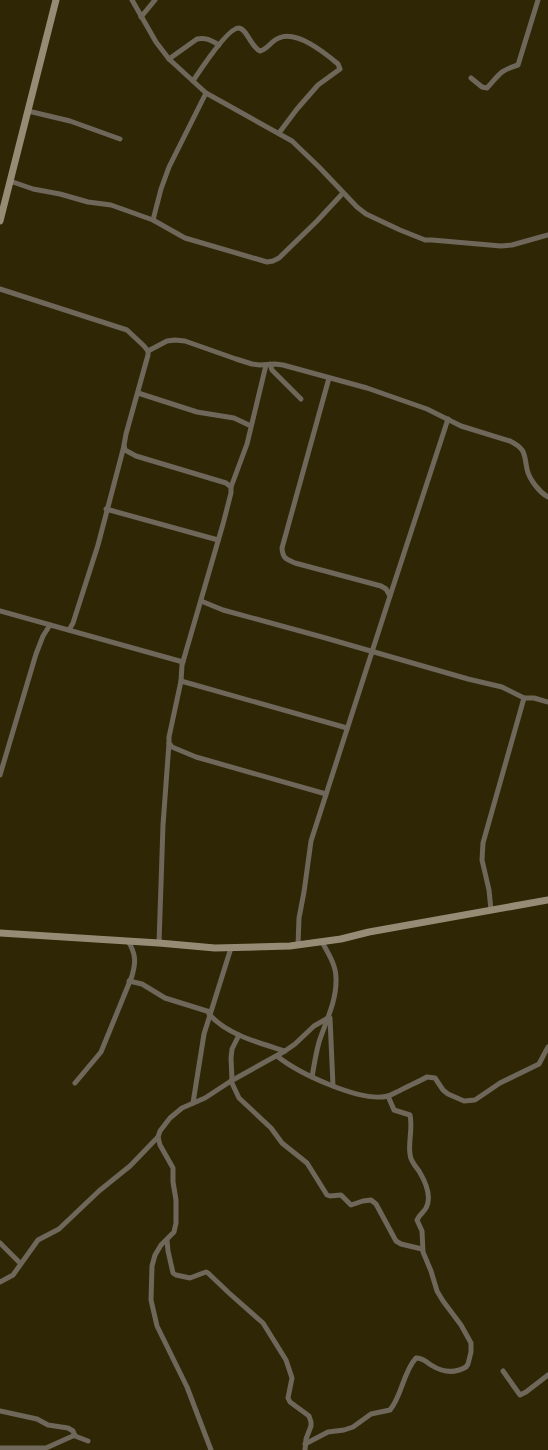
<svg xmlns="http://www.w3.org/2000/svg" width="548" height="1450" font-family="Overpass,sans-serif">
<style>
.lines{fill:none;stroke-linecap:round;stroke-linejoin:round}
.street{stroke:#6e675a;stroke-width:5}
.secondary{stroke:#968c76;stroke-width:7}
</style>
<rect width="100%" height="100%" fill="#2e2605"/>
<g class="lines">
<g class="street">
<path d="M132,0L156,42L169,59L206,93L292,141L319,167L357,207L366,214L400,230L425,240H432L501,246L512,245L548,235"/>
<path d="M141,17L155,0"/>
<path d="M169,59L197,39C205,37 211,40 219,45"/>
<path d="M471,78L482,87L487,88C500,74 499,71 518,65L538,0"/>
<path d="M193,81C199,72 228,27 239,28C247,29 251,47 260,51C268,49 271,41 279,38C297,30 325,53 338,64L340,69L318,85L297,109L279,133"/>
<path d="M28,111L70,121L120,139"/>
<path d="M10,181L33,189L60,194L88,202L111,205L153,220L185,238L267,262L273,261L279,258L317,221L343,193"/>
<path d="M153,220L161,189L169,167L206,93"/>
<path d="M0,289L127,330L144,346L148,351V355L126,434L124,445L125,450L136,456L226,483L231,487V493L223,524L182,665L181,681L169,737V743L172,747L196,757L326,794"/>
<path d="M148,351L167,341L175,340L185,341L236,359L252,364L260,365L275,364L283,365L367,388L427,409L461,426L510,441C526,449 524,454 527,469C529,479 539,492 548,497"/>
<path d="M270,364L272,370L301,399"/>
<path d="M138,393L197,412L234,418L251,426"/>
<path d="M231,487L247,444L266,365"/>
<path d="M106,509L218,540"/>
<path d="M390,596L448,419"/>
<path d="M201,601L223,610L322,637L468,679L502,687L524,698H534L548,702"/>
<path d="M0,611L183,662"/>
<path d="M69,630L73,623L98,545L124,446"/>
<path d="M181,681L347,728"/>
<path d="M0,775L36,654L43,636L50,625"/>
<path d="M491,910L489,890L482,860L483,843L524,698"/>
<path d="M159,943L163,825L169,743"/>
<path d="M298,945L299,918L304,892L311,841L390,596L386,589L381,586L295,563C286,559 283,559 282,548L329,378"/>
<path d="M129,981L142,984L165,998L210,1012"/>
<path d="M209,1014C227,1035 260,1043 285,1051"/>
<path d="M330,1018L333,1086"/>
<path d="M277,1056C298,1073 361,1103 388,1096C392,1095 396,1092 399,1091C408,1086 418,1082 427,1077L435,1078L443,1090L448,1094L464,1101L475,1100L500,1083L539,1064L548,1047"/>
<path d="M312,1077C314,1065 316,1053 319,1042C326,1021 337,1000 336,978C336,965 328,953 322,942"/>
<path d="M232,1080L231,1058L232,1049L239,1035"/>
<path d="M231,1081L239,1098L271,1128L282,1143L307,1163L327,1195L330,1196L341,1195L351,1205L363,1201L371,1200L376,1204L396,1241L401,1244L422,1249"/>
<path d="M75,1083L101,1052L132,976C136,962 136,954 128,941"/>
<path d="M193,1103L204,1034L231,948"/>
<path d="M167,1240L168,1251L173,1273L176,1275L190,1278L206,1272L208,1273L229,1293L263,1323L286,1360L292,1378L288,1398L290,1402L305,1413L309,1416L311,1422V1426L306,1439L305,1450"/>
<path d="M0,1243L20,1263"/>
<path d="M0,1282L13,1275L38,1240L59,1229L99,1191L130,1166L158,1137"/>
<path d="M503,1371L520,1395L526,1392L548,1375"/>
<path d="M0,1411L37,1419L48,1425L68,1428L73,1431L75,1436L88,1441"/>
<path d="M305,1444L328,1432L344,1430L353,1427L371,1414L390,1410C402,1396 403,1372 416,1358C423,1358 425,1361 431,1365C442,1372 454,1374 466,1367L468,1364L471,1352V1343L461,1325L443,1301L437,1291L431,1271L423,1252L422,1231L417,1220C419,1215 424,1212 426,1208C432,1197 425,1181 419,1171C415,1166 410,1160 410,1154C408,1142 413,1129 410,1115L394,1110L388,1096"/>
<path d="M0,1448H46L75,1435"/>
<path d="M211,1450L187,1387L157,1326L151,1300L152,1266L155,1255L161,1245L174,1232L176,1223V1200L173,1182V1168L160,1145L158,1137L160,1131L170,1118L182,1108L205,1098L231,1081L285,1051L295,1044L314,1026L328,1018"/>
</g>
<g class="secondary">
<path d="M0,221L56,0"/>
<path d="M0,933L159,943L215,948L290,946L341,939L369,932L548,900"/>
</g>
</g>
</svg>
